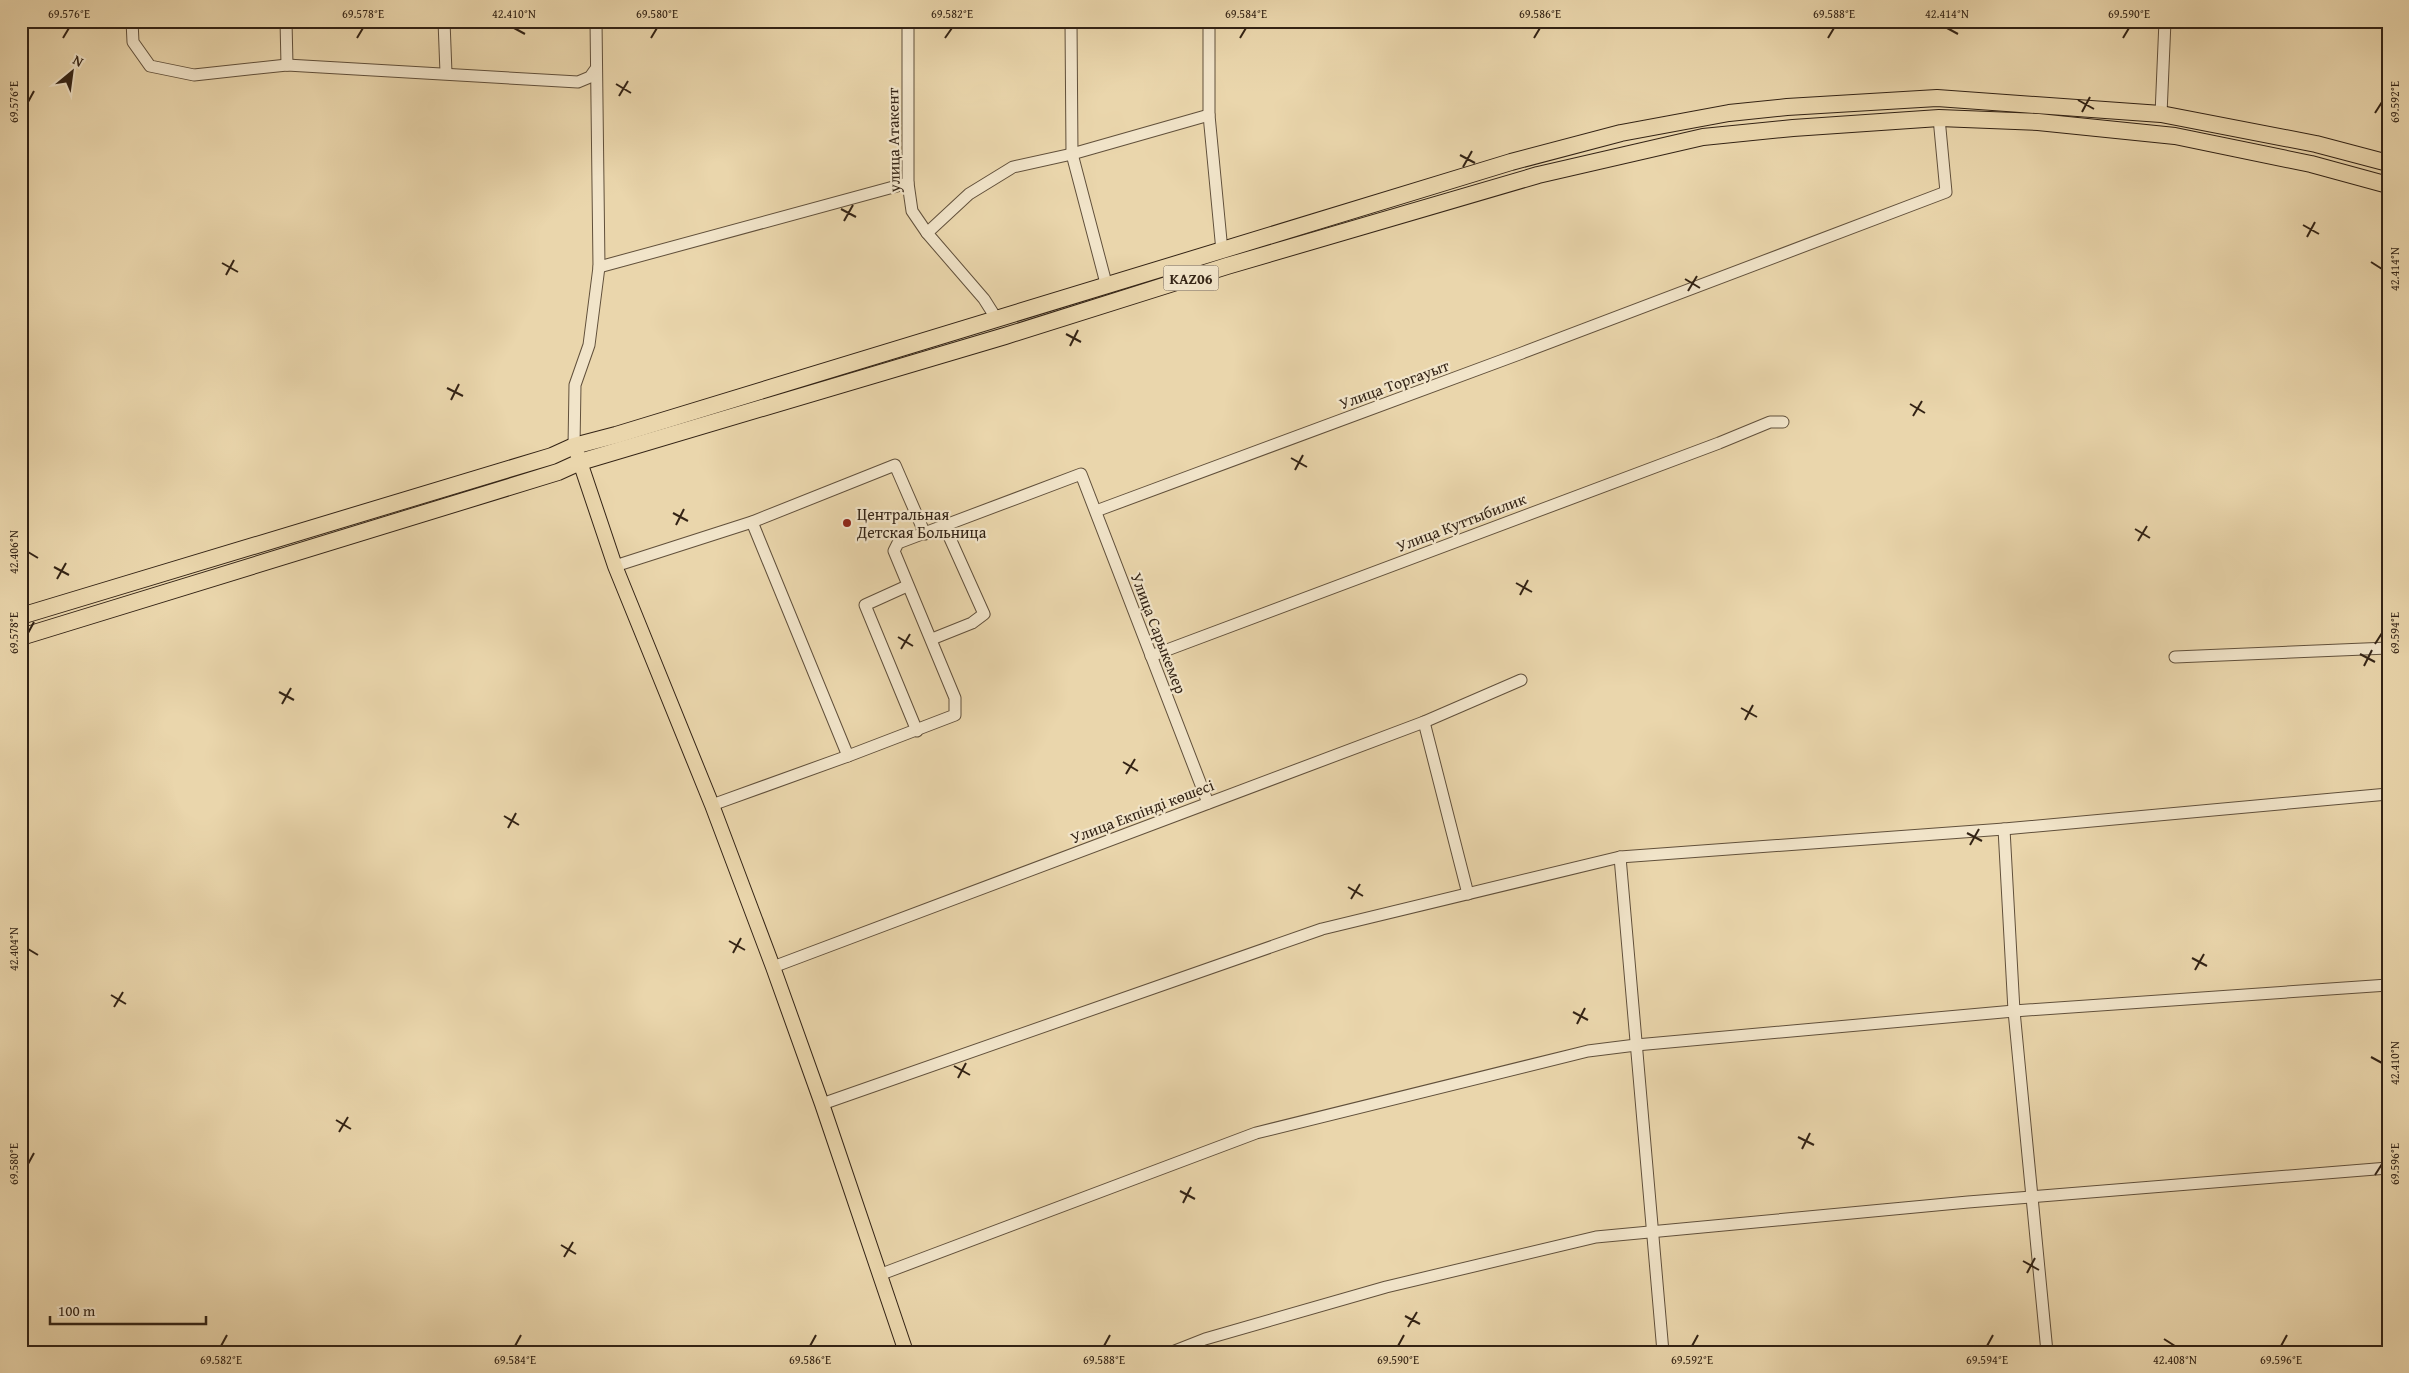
<svg xmlns="http://www.w3.org/2000/svg" width="2409" height="1373" font-family="'Gentium Book Plus',serif">
<style>
.lines{fill:none;stroke-linecap:round;stroke-linejoin:round}
.minor-casing{stroke:#61503b;stroke-width:13}
.major-casing{stroke:#332315;stroke-width:16}
.highway-casing{stroke:#332315;stroke-width:18}
.minor{stroke:#f1e4c9;stroke-width:11}
.major{stroke:#ead6ac;stroke-width:14}
.highway{stroke:#ead6ac;stroke-width:16}
.ticks{fill:none;stroke:#332315;stroke-width:2}
.poi-dot{fill:#8f2418;stroke:#f1e4c9;stroke-width:2}
.labels{text-anchor:middle;dominant-baseline:central;stroke-width:4.5;stroke-linejoin:round;paint-order:stroke}
.shield{fill:#f1e4c9;stroke:#6c5d4b;stroke-width:1}
.shield-label{font-size:15px;font-weight:bold;fill:#332315}
.street-label{font-size:16px;fill:#332315;stroke:#f1e4c9}
.poi-label{font-size:16px;fill:#332315;stroke:#f1e4c9;text-anchor:start}
.neatline{fill:none;stroke:#332315;stroke-width:2}
.ticks-label{font-size:12px;text-anchor:middle;fill:#332315}
</style>
<rect width="100%" height="100%" fill="#ead6ac"/>
<filter id="stains"><feTurbulence type="fractalNoise" baseFrequency=".004" numOctaves="4"/><feColorMatrix values="0 0 0 0 .2 0 0 0 0 .09 0 0 0 0 .02 0 0 0 .5 -.17"/></filter>
<radialGradient id="worn" r=".72"><stop offset=".6" stop-color="#630" stop-opacity="0"/><stop offset="1" stop-color="#630" stop-opacity=".3"/></radialGradient>
<g class="lines">
<defs>
<g id="minor">
<path d="M132,21L133,42L150,66L194,75L287,65L578,82L590,77L595,70"/>
<path d="M286,21L287,65"/>
<path d="M444,21L446,73"/>
<path d="M908,21V183L912,211L927,233L984,299L996,318"/>
<path d="M1071,21L1072,154L1107,287"/>
<path d="M1209,21V115L1222,251"/>
<path d="M2161,114L2165,21"/>
<path d="M927,233L969,194L1013,167L1072,154L1209,115"/>
<path d="M599,267L908,183"/>
<path d="M574,446L575,385L589,345L599,267L596,21"/>
<path d="M1096,511L1522,353L1946,192L1939,118"/>
<path d="M752,522L848,756L955,715V698L894,551L898,543L1081,474L1208,803"/>
<path d="M615,566L752,522L895,465L925,534"/>
<path d="M907,586L865,605L917,731"/>
<path d="M932,639L972,623L984,614L944,525"/>
<path d="M1151,656L1719,443L1770,422H1783"/>
<path d="M2175,657L2388,648"/>
<path d="M1424,722L1468,894"/>
<path d="M712,805L848,756"/>
<path d="M2004,829L2014,1011L2047,1352"/>
<path d="M1620,857L1663,1352"/>
<path d="M773,967L1424,722L1521,680"/>
<path d="M822,1104L1322,929L1620,857L2004,829L2388,794"/>
<path d="M879,1275L1256,1133L1588,1051L1636,1045L2014,1011L2388,985"/>
<path d="M1172,1352L1205,1339L1386,1287L1596,1237L1968,1202L2388,1168"/>
</g>
<path id="major" d="M577,453L615,566L712,805L773,967L822,1104L906,1352"/>
<g id="highway">
<path d="M21,616L552,456L574,446L616,435L1511,162L1621,133L1729,113L1787,107L1937,98L2161,114L2316,144L2388,163"/>
<path d="M21,637L558,472L580,462L1005,336L1227,266L1538,175L1703,137L1793,128L1939,118L2038,122L2175,136L2311,164L2388,185"/>
</g>
</defs>
<use href="#minor" class="minor-casing"/>
<use href="#major" class="major-casing"/>
<use href="#highway" class="highway-casing"/>
<use href="#minor" class="minor"/>
<use href="#major" class="major"/>
<use href="#highway" class="highway"/>
</g>
<path class="ticks" d="M514,28L525,34M1947,28L1958,34M63,38L69,28M357,38L363,28M651,38L657,28M945,38L952,28M1240,38L1246,28M1534,38L1540,28M1828,38L1834,28M2123,38L2129,28M616,84L631,93M619,96L628,81M2078,100L2094,109M28,102L34,91M2082,112L2090,97M2375,113L2382,102M1460,155L1475,163M1463,167L1472,151M841,209L856,217M844,221L853,205M2303,225L2319,234M2307,237L2315,222M2371,262L2382,269M222,263L238,272M226,275L234,260M1685,279L1700,288M1688,291L1697,276M1066,334L1081,342M1070,346L1078,330M447,388L463,396M451,400L459,384M1910,404L1925,413M1913,416L1922,401M1291,458L1307,467M1295,470L1303,455M673,513L688,521M676,525L684,509M2135,529L2150,538M2138,541L2147,526M28,552L38,558M54,567L69,575M57,579L66,563M1516,583L1532,592M1520,595L1528,580M28,633L34,622M898,637L913,646M2375,644L2382,633M901,649L910,634M2360,654L2375,662M2364,666L2372,650M279,692L294,700M282,704L291,688M1741,708L1757,717M1745,720L1753,705M1123,762L1138,771M1126,774L1135,759M504,816L519,825M508,828L516,813M1967,833L1982,841M1970,845L1979,829M1348,887L1363,896M1351,899L1360,884M729,941L745,950M28,949L38,955M733,953L741,938M2192,958L2207,966M2195,970L2204,954M111,995L126,1004M114,1007L123,992M1573,1012L1588,1020M1577,1024L1585,1008M2371,1057L2382,1063M954,1066L970,1075M958,1078L966,1063M336,1120L351,1129M339,1132L348,1117M1798,1137L1814,1145M1802,1149L1810,1133M28,1164L34,1153M2375,1175L2382,1164M1180,1191L1195,1199M1183,1203L1191,1187M561,1245L576,1254M564,1257L573,1242M2023,1261L2039,1270M2027,1273L2035,1258M1405,1316L1420,1324M1408,1327L1417,1312M2164,1339L2175,1346M221,1346L227,1335M515,1346L521,1335M810,1346L816,1335M1104,1346L1110,1335M1398,1346L1404,1335M1692,1346L1698,1335M1987,1346L1993,1335M2281,1346L2287,1335"/>
<circle class="poi-dot" cx="847" cy="523" r="5"/>
<g class="labels">
<rect class="shield" x="1163.5" y="265.5" width="55" height="25" rx="4"/>
<g class="shield-label">
<text x="1191" y="278">KАZ06</text>
</g>
<g class="street-label">
<text transform="translate(893 140) rotate(-91)">улица Атакент</text>
<text transform="translate(1394 384) rotate(-20)">Улица Торгауыт</text>
<text transform="translate(1461 522) rotate(-21)">Улица Куттыбилик</text>
<text transform="translate(1159 633) rotate(69)">Улица Сарыкемер</text>
<text transform="translate(1142 811) rotate(-21)">Улица Екпінді көшесі</text>
</g>
<g class="poi-label">
<text x="857" y="514">Центральная<tspan x="857" dy="18">Детская Больница</tspan></text>
</g>
</g>
<rect width="2409" height="1373" fill="none" stroke="#ead6ac" stroke-width="55"/>
<g transform="translate(72 72) rotate(29)" stroke="#f1e4c9" stroke-width="4" paint-order="stroke">
<path d="M0-4L9 19L0 12L-9 19Z" fill="#332315"/>
<text y="-8" font-size="14" font-weight="bold" text-anchor="middle" fill="#332315">N</text>
</g>
<path d="M50 1316v8h156v-8" fill="none" stroke="#332315" stroke-width="2.5"/>
<text x="58" y="1316" font-size="15" fill="#332315" stroke="#f1e4c9" stroke-width="4" paint-order="stroke">100 m</text>
<rect x="28" y="28" width="2354" height="1318" class="neatline"/>
<g class="ticks-label">
<text x="69" y="18">69.576°E</text>
<text x="363" y="18">69.578°E</text>
<text x="514" y="18">42.410°N</text>
<text x="657" y="18">69.580°E</text>
<text x="952" y="18">69.582°E</text>
<text x="1246" y="18">69.584°E</text>
<text x="1540" y="18">69.586°E</text>
<text x="1834" y="18">69.588°E</text>
<text x="1947" y="18">42.414°N</text>
<text x="2129" y="18">69.590°E</text>
<text transform="translate(14 102) rotate(-90)" y="4">69.576°E</text>
<text transform="translate(2395 102) rotate(-90)" y="4">69.592°E</text>
<text transform="translate(2395 269) rotate(-90)" y="4">42.414°N</text>
<text transform="translate(14 552) rotate(-90)" y="4">42.406°N</text>
<text transform="translate(14 633) rotate(-90)" y="4">69.578°E</text>
<text transform="translate(2395 633) rotate(-90)" y="4">69.594°E</text>
<text transform="translate(14 949) rotate(-90)" y="4">42.404°N</text>
<text transform="translate(2395 1063) rotate(-90)" y="4">42.410°N</text>
<text transform="translate(14 1164) rotate(-90)" y="4">69.580°E</text>
<text transform="translate(2395 1164) rotate(-90)" y="4">69.596°E</text>
<text x="221" y="1364">69.582°E</text>
<text x="515" y="1364">69.584°E</text>
<text x="810" y="1364">69.586°E</text>
<text x="1104" y="1364">69.588°E</text>
<text x="1398" y="1364">69.590°E</text>
<text x="1692" y="1364">69.592°E</text>
<text x="1987" y="1364">69.594°E</text>
<text x="2175" y="1364">42.408°N</text>
<text x="2281" y="1364">69.596°E</text>
</g>
<rect width="100%" height="100%" filter="url(#stains)"/>
<rect width="100%" height="100%" fill="url(#worn)"/>
</svg>
